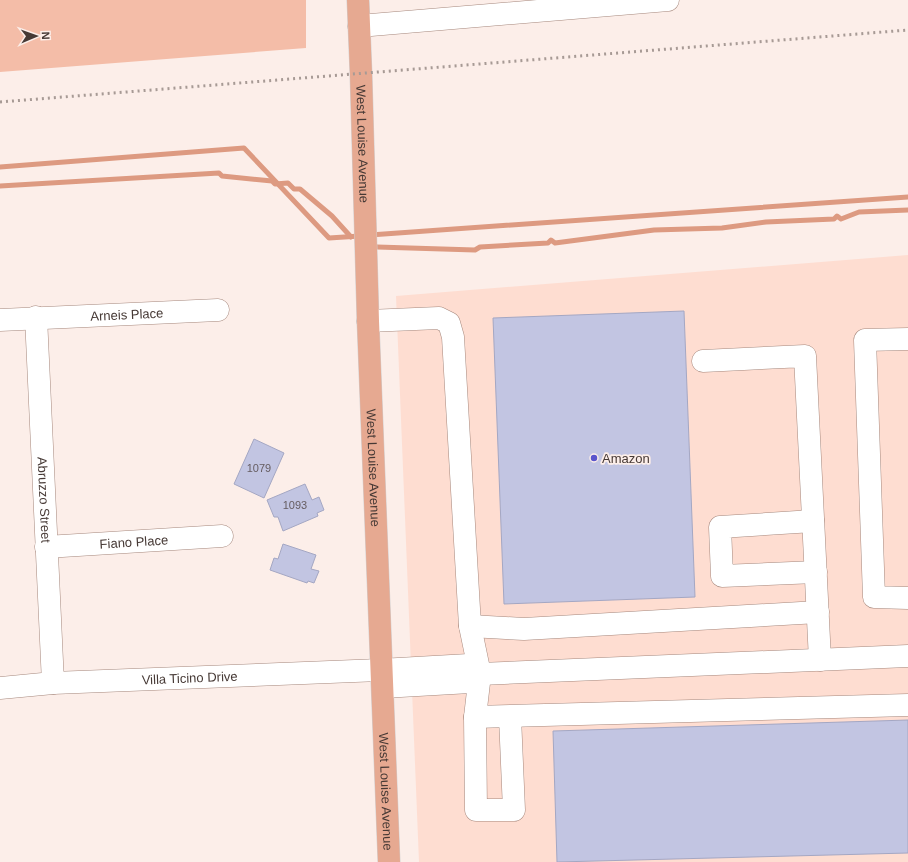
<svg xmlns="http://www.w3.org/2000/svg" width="908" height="862" font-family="Arial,sans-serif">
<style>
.built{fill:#feddd1}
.green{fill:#f4bda8}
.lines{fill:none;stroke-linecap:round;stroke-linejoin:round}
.stream{stroke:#dd9a81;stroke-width:5}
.building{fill:#c2c5e2;stroke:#a4a7c3}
.minor-casing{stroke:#a6887d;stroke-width:23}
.major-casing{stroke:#d3cfcf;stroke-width:23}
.minor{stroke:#fff;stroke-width:22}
.major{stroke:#e6a991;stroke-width:22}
.rail{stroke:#a79a95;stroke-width:3;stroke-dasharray:2 4;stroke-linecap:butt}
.poi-dot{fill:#5a54cc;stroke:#fceee9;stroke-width:1.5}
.labels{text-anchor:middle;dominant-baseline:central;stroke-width:3.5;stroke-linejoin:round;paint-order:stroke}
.number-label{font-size:11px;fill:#655c60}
.street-label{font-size:13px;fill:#463935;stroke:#fceee9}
.poi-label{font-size:13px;fill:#463935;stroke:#fceee9;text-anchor:start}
</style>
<rect width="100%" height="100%" fill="#fceee9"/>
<path class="built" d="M908,255V862H419L396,296Z"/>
<path class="green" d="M0,0H306V48L0,72Z"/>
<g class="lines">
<g class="stream">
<path d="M0,167L244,148L329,238L360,236"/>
<path d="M0,186L219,173L222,176L272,181L275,184L288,183L294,189H300L332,216L351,237"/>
<path d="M370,235L908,197"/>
<path d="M371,245L377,247L475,250L480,247L548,243L551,240L555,243L654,230L722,228L766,222L834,219L837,216L841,219L859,212L908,210"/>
</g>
</g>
<g class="building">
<path d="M684,311L695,597L504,604L493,318Z"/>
<path d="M254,439L284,453L264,498L234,484Z"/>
<path d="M305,484L312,500L319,497L324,510L317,513L318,516L283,531L278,517H274L267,500Z"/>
<path d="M283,544L316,555L311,569L319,571L314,583L308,581L307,583L270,570L274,558L278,559Z"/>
<path d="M908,720V853L557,862L553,731Z"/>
</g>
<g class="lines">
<defs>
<g id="minor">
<path d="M359,26L668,0"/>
<path id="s1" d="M36,317L53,683"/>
<path id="s2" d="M0,320L218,310"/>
<path d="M368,321L439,318L449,323L453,337L470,626L480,674L475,717L476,810H514L510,717"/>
<path d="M908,339L865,340L874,597L908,598"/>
<path d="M703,361L805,356L820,660"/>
<path d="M813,521L720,527L722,576L816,572"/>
<path id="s3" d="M46,547L222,536"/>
<path d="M470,626L524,629L818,612"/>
<path d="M383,687L470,682L480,674L908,656"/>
<path id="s4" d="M0,688L53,683L380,670L469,665L480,674"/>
<path d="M475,717L908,705"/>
</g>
<g id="major">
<path id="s5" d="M358,0L361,74L368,321L389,862"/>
</g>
</defs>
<use href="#minor" class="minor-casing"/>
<use href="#major" class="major-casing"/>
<use href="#minor" class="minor"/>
<use href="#major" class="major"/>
<path class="rail" d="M0,102L908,30"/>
</g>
<circle class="poi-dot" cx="594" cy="458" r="4"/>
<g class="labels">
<g class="number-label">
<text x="259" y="468">1079</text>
<text x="295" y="505">1093</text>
</g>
<g class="street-label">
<text stroke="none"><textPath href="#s5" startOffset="144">West Louise Avenue</textPath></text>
<text stroke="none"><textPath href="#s2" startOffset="127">Arneis Place</textPath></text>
<text stroke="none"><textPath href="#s5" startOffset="468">West Louise Avenue</textPath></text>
<text stroke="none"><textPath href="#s1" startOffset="183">Abruzzo Street</textPath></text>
<text stroke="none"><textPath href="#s3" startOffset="88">Fiano Place</textPath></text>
<text stroke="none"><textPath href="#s4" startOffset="190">Villa Ticino Drive</textPath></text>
<text stroke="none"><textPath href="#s5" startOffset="792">West Louise Avenue</textPath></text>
</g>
<g class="poi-label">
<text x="602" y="458">Amazon</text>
</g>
</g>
<g transform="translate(36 36) rotate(88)" stroke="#fceee9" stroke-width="3" paint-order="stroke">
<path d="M0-3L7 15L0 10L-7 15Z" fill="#463935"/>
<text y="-6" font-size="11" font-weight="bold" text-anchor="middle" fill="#463935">N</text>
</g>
</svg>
